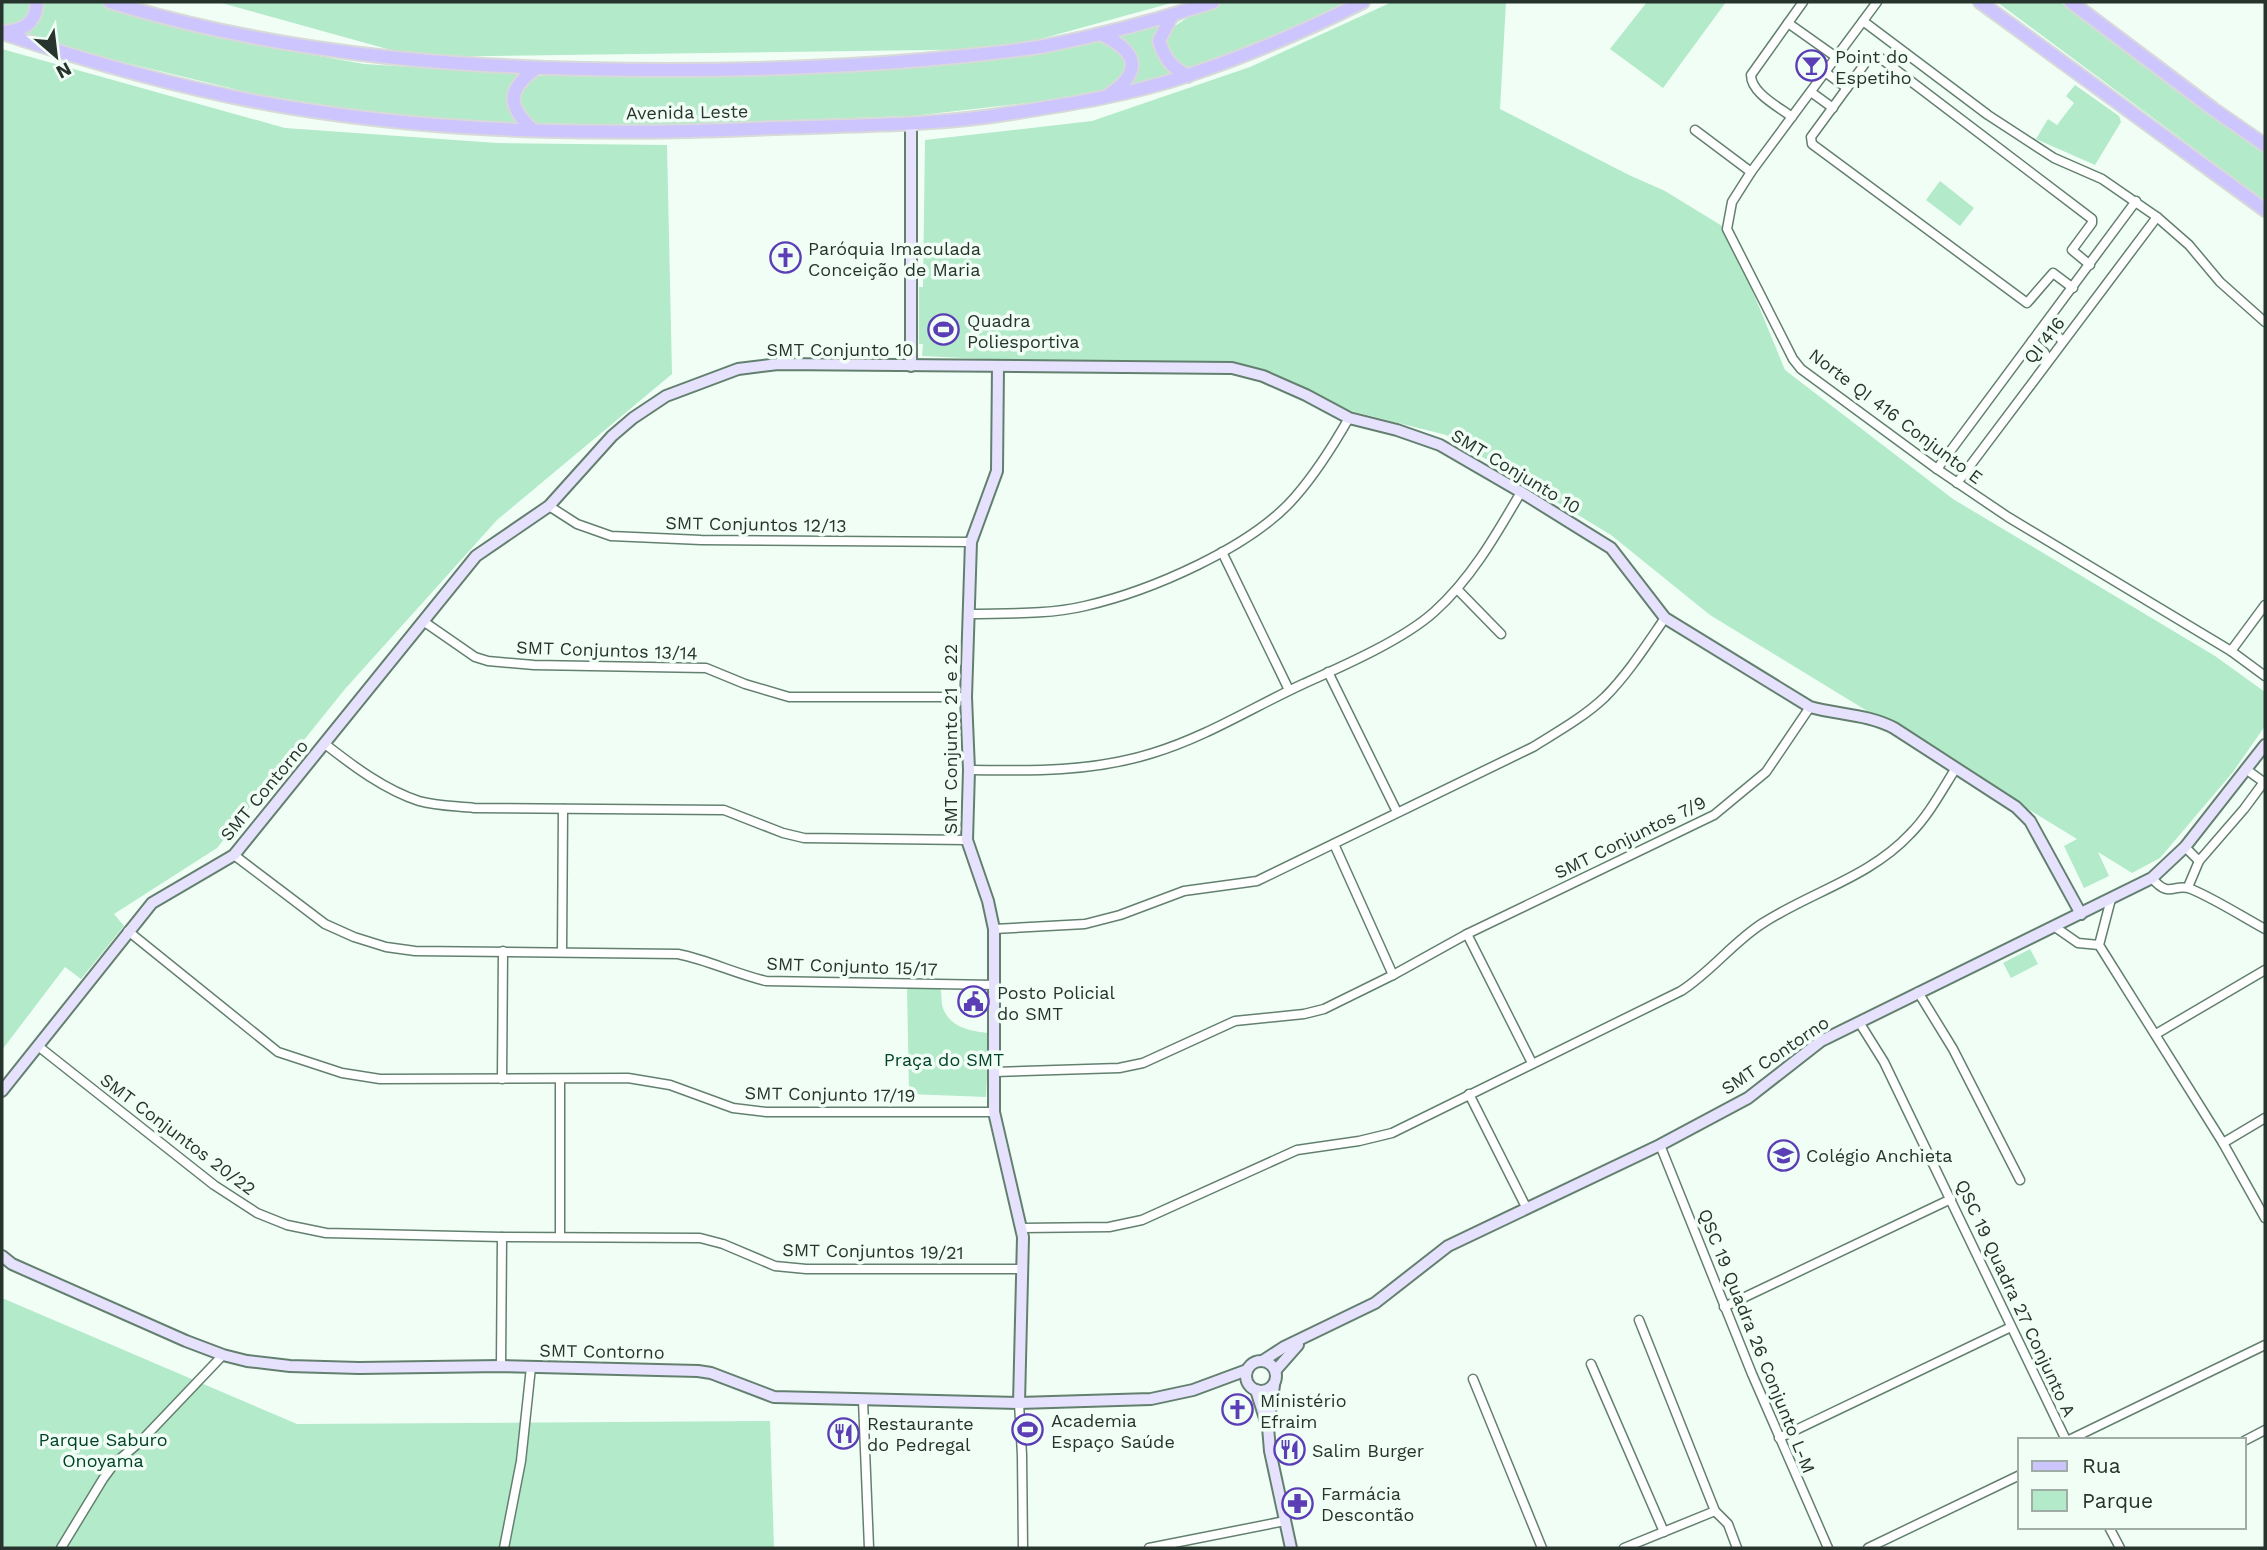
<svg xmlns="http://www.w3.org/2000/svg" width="2267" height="1550" font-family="'Work Sans',sans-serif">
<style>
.green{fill:#b3eaca}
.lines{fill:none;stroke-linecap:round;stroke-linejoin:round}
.street-casing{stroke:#63806f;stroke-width:11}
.secondary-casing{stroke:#63806f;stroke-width:14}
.primary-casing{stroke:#d8dad9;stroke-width:16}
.street{stroke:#fff;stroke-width:8}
.secondary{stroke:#e6e2fe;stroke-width:10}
.primary{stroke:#cdc5fd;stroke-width:12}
.labels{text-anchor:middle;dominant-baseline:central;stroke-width:7;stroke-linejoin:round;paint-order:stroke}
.poi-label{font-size:18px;fill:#27342d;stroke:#f1fef6;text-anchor:start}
.street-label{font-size:18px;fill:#27342d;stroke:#f1fef6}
.park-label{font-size:18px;fill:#014328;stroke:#f1fef6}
</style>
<rect width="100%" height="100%" fill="#f1fef6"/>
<g class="green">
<path d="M2,2H37L21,30L38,2H101L160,23L262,46L364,64L537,75L513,94L521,127L375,113L255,94L2,33Z"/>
<path d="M218,2H1175L1004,49L416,57Z"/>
<path d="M1222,2H1346C1296,26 1228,63 1173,71L1161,42C1176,19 1198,13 1222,2Z"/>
<path d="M1392,2H1506L1500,109L1629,175L1665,191L1727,229L1785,370L1953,499L2215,656L2265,692V726L2233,772L2160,858L2132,873L2098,852L2109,876L2084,888L2064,846L2077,839L1710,615L1611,535L1446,435L1351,411L1267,372L922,356L923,344H919V287H923L925,140L1092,121L1250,67Z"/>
<path d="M1647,2H1726L1663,88L1610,49Z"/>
<path d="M1997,2H2060L2265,154V201Z"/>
<path d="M1187,16L1169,28L1159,42L1180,75L1108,94L912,116L531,129L514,94L525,82L539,76H765L893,69L983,60L1100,41Z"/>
<path d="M2,49L285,128L497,143L667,145L672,374L497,520L345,689L217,848L114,914L124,926L81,979L65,967L2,1050Z"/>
<path d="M2075,85L2119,116L2121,122L2095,165L2036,139L2048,119L2057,125L2074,103L2066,96Z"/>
<path d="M1940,181L1974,208L1960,226L1926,200Z"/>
<path d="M2030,949L2038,964L2011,978L2003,963Z"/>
<path d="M907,986L940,987C942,993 941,999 942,1005C948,1027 969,1031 989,1033L986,1097L909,1094Z"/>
<path d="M2,1298L297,1424L770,1421L774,1548H2Z"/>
</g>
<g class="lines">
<defs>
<g id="street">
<path d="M1877,2L1751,172L1732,202L1727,229L1793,359L1801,369L1937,469L2008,517L2231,651L2265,676"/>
<path d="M1863,21L1988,115L2054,158L2102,179L2157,217L2189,245L2220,282L2265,322"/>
<path d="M1788,23L1836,57"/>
<path d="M1825,72L1847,88"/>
<path d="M1811,92L1833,108"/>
<path d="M1792,117C1779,107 1751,93 1751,75L1803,2"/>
<path d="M1695,130L1751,172"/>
<path d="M2073,288L2053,273L2027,303L1812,144L1811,137L1869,58L1879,57L2092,219V223L2072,250L2090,265"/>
<path d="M2045,325L2063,341"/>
<path d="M2032,341L2044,352L2048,359"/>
<path d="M1937,469L2136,201"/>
<path d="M1957,483L2157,217"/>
<path d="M549,506L577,524L611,536L701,540L971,542"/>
<path d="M1222,552L1289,690"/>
<path d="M1457,589L1501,634"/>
<path d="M968,614C1007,613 1047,615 1085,606C1150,591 1251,548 1295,497C1316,473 1333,446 1349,418"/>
<path d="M423,621L475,657L488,661L534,665L706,668L745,684L789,697H966"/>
<path d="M2231,651L2265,605"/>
<path d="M1328,672L1397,812"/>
<path d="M325,744C353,766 385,790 419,801C436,806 456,806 474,808L724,810L783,833L804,838L967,840"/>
<path d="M969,770C1031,771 1093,772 1153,753C1206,737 1253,707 1303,684C1341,667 1403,640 1434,612C1471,579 1496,535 1521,492"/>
<path d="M2247,770L2265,783"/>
<path d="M1334,844L1393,975"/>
<path d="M2185,847L2199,861"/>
<path d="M234,855L325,924L354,937L386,947L415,951L678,954C708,960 736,974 766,981L995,985"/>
<path d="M2152,878C2170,900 2174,882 2191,889C2217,900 2241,916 2265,929"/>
<path d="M2188,887L2199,861L2244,809L2264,782"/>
<path d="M2111,899L2099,945L2223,1143L2265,1218"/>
<path d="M2055,927L2078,943L2099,945"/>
<path d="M994,929L1085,924L1120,915L1184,891L1257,881L1533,747C1557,732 1584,717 1605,697C1628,674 1647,644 1665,618"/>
<path d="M128,931L278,1052L342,1073L380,1079L628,1078L670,1085L733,1108L766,1112H994"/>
<path d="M1467,934L1532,1063"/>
<path d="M562,951L563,809"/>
<path d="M1918,992L1953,1049L2020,1180"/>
<path d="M1859,1022L1884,1062L2066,1440"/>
<path d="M2156,1034L2265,970"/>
<path d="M38,1046L214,1185L257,1213L287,1225L326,1233L502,1237L700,1238L723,1244L775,1266L806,1269H1023"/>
<path d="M995,1072L1119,1068L1143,1063L1235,1021L1304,1014L1324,1009L1393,975L1467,934L1714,815L1766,772L1810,707"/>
<path d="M502,1079L503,951"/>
<path d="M560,1080V1236"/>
<path d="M1469,1094L1526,1207"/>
<path d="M2223,1143L2265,1118"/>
<path d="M1660,1145L1752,1374L1828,1548"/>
<path d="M1022,1228L1109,1227L1142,1220L1297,1150L1359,1141L1392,1133L1681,991C1711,972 1733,942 1763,923C1811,892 1870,877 1910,834C1929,815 1942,790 1956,768"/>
<path d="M1724,1307L1951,1199"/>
<path d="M1639,1320L1715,1511L1728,1524L1737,1548"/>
<path d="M1591,1364L1664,1532"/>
<path d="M501,1366L502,1237"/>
<path d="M1473,1379L1542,1548"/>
<path d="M863,1400L869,1548"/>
<path d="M1019,1403L1022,1455L1023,1548"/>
<path d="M1779,1438L2011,1327"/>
<path d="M2069,1440L2265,1345"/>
<path d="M2244,1441L2265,1430"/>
<path d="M2109,1527L2120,1548"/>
<path d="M61,1548L103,1479L114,1464L142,1440L223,1355"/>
<path d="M504,1548L521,1461L531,1367"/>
<path d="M1149,1548L1285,1521"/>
<path d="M1624,1548L1715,1511"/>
<path d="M1868,1548L2020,1475"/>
</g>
<g id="secondary">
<path d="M911,123V366"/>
<path d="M998,366L997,471L971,542L966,697L969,770L967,840L988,901L994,929V1112L1023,1237L1019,1403"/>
<path d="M2,1091L152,903L234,855L476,556L549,506L612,436L633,418L666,396L738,369L778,364L1232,368L1263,376L1306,395L1349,418L1397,430L1440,445L1521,492L1611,548L1665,618L1810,707C1839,715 1867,714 1894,728L2016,807L2030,821L2081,914"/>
<path d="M2,1256L12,1264L186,1341L223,1355L247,1361L290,1366L359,1368L501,1366L698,1371L711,1373L774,1397L1019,1403L1151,1399L1193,1390L1247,1370"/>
<path d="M1264,1360L1284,1347L1375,1303L1448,1246L1660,1145L1748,1098L1821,1041L2152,878L2185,847L2265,745"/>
<circle cx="1261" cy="1376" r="15"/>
<path d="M1276,1370L1298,1345"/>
<path d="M1274,1385L1268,1427L1270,1451L1291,1548"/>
<path d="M1256,1390L1267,1425"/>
</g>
<g id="primary">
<path d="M110,2C293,58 479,70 670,70C754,70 838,67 922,60C963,56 1004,53 1045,46C1101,35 1158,20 1213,2"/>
<path d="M1980,2L2265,210"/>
<path d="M2071,2L2213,109L2265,145"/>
<path d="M1172,15L1159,41C1165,59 1171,67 1188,76"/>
<path d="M2,32C23,31 36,24 37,2"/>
<path d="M2,33C104,67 207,96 313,111C465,134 622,135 774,128C853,125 934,126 1012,113C1071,104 1133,94 1189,75C1249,55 1307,30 1363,2"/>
<path d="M1101,34C1134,50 1146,69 1110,94"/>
<path d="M533,130C508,107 506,91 534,70"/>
</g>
</defs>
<use href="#street" class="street-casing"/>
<use href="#secondary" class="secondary-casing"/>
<use href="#primary" class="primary-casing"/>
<use href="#street" class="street"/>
<use href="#secondary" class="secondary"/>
<use href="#primary" class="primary"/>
</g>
<defs>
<symbol id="bar-ring" viewBox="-11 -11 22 22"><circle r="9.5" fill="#f1fef6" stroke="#5b3eb6" stroke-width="1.5"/><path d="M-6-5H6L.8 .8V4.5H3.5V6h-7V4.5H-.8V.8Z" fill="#5b3eb6"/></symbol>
<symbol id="church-ring" viewBox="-11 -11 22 22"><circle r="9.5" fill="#f1fef6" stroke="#5b3eb6" stroke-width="1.5"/><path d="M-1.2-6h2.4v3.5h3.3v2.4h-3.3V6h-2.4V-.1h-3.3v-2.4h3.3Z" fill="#5b3eb6"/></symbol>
<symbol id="stadium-ring" viewBox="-11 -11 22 22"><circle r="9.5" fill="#f1fef6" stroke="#5b3eb6" stroke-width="1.5"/><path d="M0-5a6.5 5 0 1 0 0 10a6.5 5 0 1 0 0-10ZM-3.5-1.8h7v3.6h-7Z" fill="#5b3eb6"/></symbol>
<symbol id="civic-ring" viewBox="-11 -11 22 22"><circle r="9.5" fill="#f1fef6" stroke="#5b3eb6" stroke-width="1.5"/><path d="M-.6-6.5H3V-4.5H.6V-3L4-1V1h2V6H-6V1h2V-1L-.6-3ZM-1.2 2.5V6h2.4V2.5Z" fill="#5b3eb6"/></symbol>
<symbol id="school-ring" viewBox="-11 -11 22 22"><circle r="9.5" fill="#f1fef6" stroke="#5b3eb6" stroke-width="1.5"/><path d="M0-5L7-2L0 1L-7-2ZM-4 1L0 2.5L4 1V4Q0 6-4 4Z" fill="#5b3eb6"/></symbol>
<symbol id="restaurant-ring" viewBox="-11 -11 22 22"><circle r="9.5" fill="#f1fef6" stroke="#5b3eb6" stroke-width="1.5"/><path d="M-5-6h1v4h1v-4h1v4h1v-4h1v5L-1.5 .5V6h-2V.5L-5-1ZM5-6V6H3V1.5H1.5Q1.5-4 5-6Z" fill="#5b3eb6"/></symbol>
<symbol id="pharmacy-ring" viewBox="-11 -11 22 22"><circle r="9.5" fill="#f1fef6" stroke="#5b3eb6" stroke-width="1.5"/><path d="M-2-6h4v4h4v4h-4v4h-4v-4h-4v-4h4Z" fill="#5b3eb6"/></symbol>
</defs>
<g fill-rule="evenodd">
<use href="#bar-ring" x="1794" y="48" width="35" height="35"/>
<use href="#church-ring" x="768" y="240" width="35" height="35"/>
<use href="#stadium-ring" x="926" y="312" width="35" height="35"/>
<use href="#civic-ring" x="956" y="984" width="35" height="35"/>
<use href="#school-ring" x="1766" y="1138" width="35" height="35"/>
<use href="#church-ring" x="1220" y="1392" width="35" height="35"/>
<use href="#stadium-ring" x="1010" y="1412" width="35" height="35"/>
<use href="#restaurant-ring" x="826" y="1416" width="35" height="35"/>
<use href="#restaurant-ring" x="1272" y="1432" width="35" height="35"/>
<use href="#pharmacy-ring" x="1280" y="1486" width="35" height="35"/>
</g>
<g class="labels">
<g class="poi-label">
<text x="1835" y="56">Point do<tspan x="1835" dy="21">Espetiho</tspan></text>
<text x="808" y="248">Paróquia Imaculada<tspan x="808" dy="21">Conceição de Maria</tspan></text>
<text x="967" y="320">Quadra<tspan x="967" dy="21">Poliesportiva</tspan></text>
<text x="997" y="992">Posto Policial<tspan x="997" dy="21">do SMT</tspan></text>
<text x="1806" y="1155">Colégio Anchieta</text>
<text x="1260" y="1400">Ministério<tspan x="1260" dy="21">Efraim</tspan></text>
<text x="1051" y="1420">Academia<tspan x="1051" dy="21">Espaço Saúde</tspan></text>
<text x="867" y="1423">Restaurante<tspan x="867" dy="21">do Pedregal</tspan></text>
<text x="1312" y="1450">Salim Burger</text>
<text x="1321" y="1493">Farmácia<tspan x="1321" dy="21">Descontão</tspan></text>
</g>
<g class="street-label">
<text transform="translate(687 112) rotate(-1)">Avenida Leste</text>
<text transform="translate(2044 340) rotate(-52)">QI 416</text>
<text x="840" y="349">SMT Conjunto 10</text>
<text transform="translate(1896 416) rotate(37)">Norte QI 416 Conjunto E</text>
<text transform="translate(1516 471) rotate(31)">SMT Conjunto 10</text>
<text transform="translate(756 524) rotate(1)">SMT Conjuntos 12/13</text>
<text transform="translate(607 650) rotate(2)">SMT Conjuntos 13/14</text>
<text transform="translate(950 739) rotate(-90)">SMT Conjunto 21 e 22</text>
<text transform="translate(264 790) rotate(-50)">SMT Contorno</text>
<text transform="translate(1630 837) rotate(-26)">SMT Conjuntos 7/9</text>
<text transform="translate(852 966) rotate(2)">SMT Conjunto 15/17</text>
<text transform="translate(1775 1055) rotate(-34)">SMT Contorno</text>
<text transform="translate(830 1094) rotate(1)">SMT Conjunto 17/19</text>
<text transform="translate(178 1134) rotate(37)">SMT Conjuntos 20/22</text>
<text transform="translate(873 1251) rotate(1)">SMT Conjuntos 19/21</text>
<text transform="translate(2016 1298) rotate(65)">QSC 19 Quadra 27 Conjunto A</text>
<text transform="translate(1757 1341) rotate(68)">QSC 19 Quadra 26 Conjunto L-M</text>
<text transform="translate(602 1351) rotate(1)">SMT Contorno</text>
</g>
<g class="park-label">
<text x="944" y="1059">Praça do SMT</text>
<text x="103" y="1439">Parque Saburo<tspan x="103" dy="21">Onoyama</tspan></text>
</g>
</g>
<rect width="2267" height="1550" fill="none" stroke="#27342d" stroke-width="7"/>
<rect x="2018" y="1438" width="228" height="91" fill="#f1fef6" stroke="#a0ada6" stroke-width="2"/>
<rect x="2032" y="1461" width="35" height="10" fill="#cdc5fd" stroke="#a0ada6" stroke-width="2"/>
<text x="2082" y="1473" font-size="21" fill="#27342d">Rua</text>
<rect x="2032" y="1490" width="35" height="21" fill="#b3eaca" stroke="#a0ada6" stroke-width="2"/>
<text x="2082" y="1508" font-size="21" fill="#27342d">Parque</text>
<g transform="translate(56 56) rotate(152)" stroke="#f1fef6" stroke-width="5" paint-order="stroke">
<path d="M0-5L12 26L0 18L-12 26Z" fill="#27342d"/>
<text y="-10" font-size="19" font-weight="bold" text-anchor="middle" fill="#27342d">N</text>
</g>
</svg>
